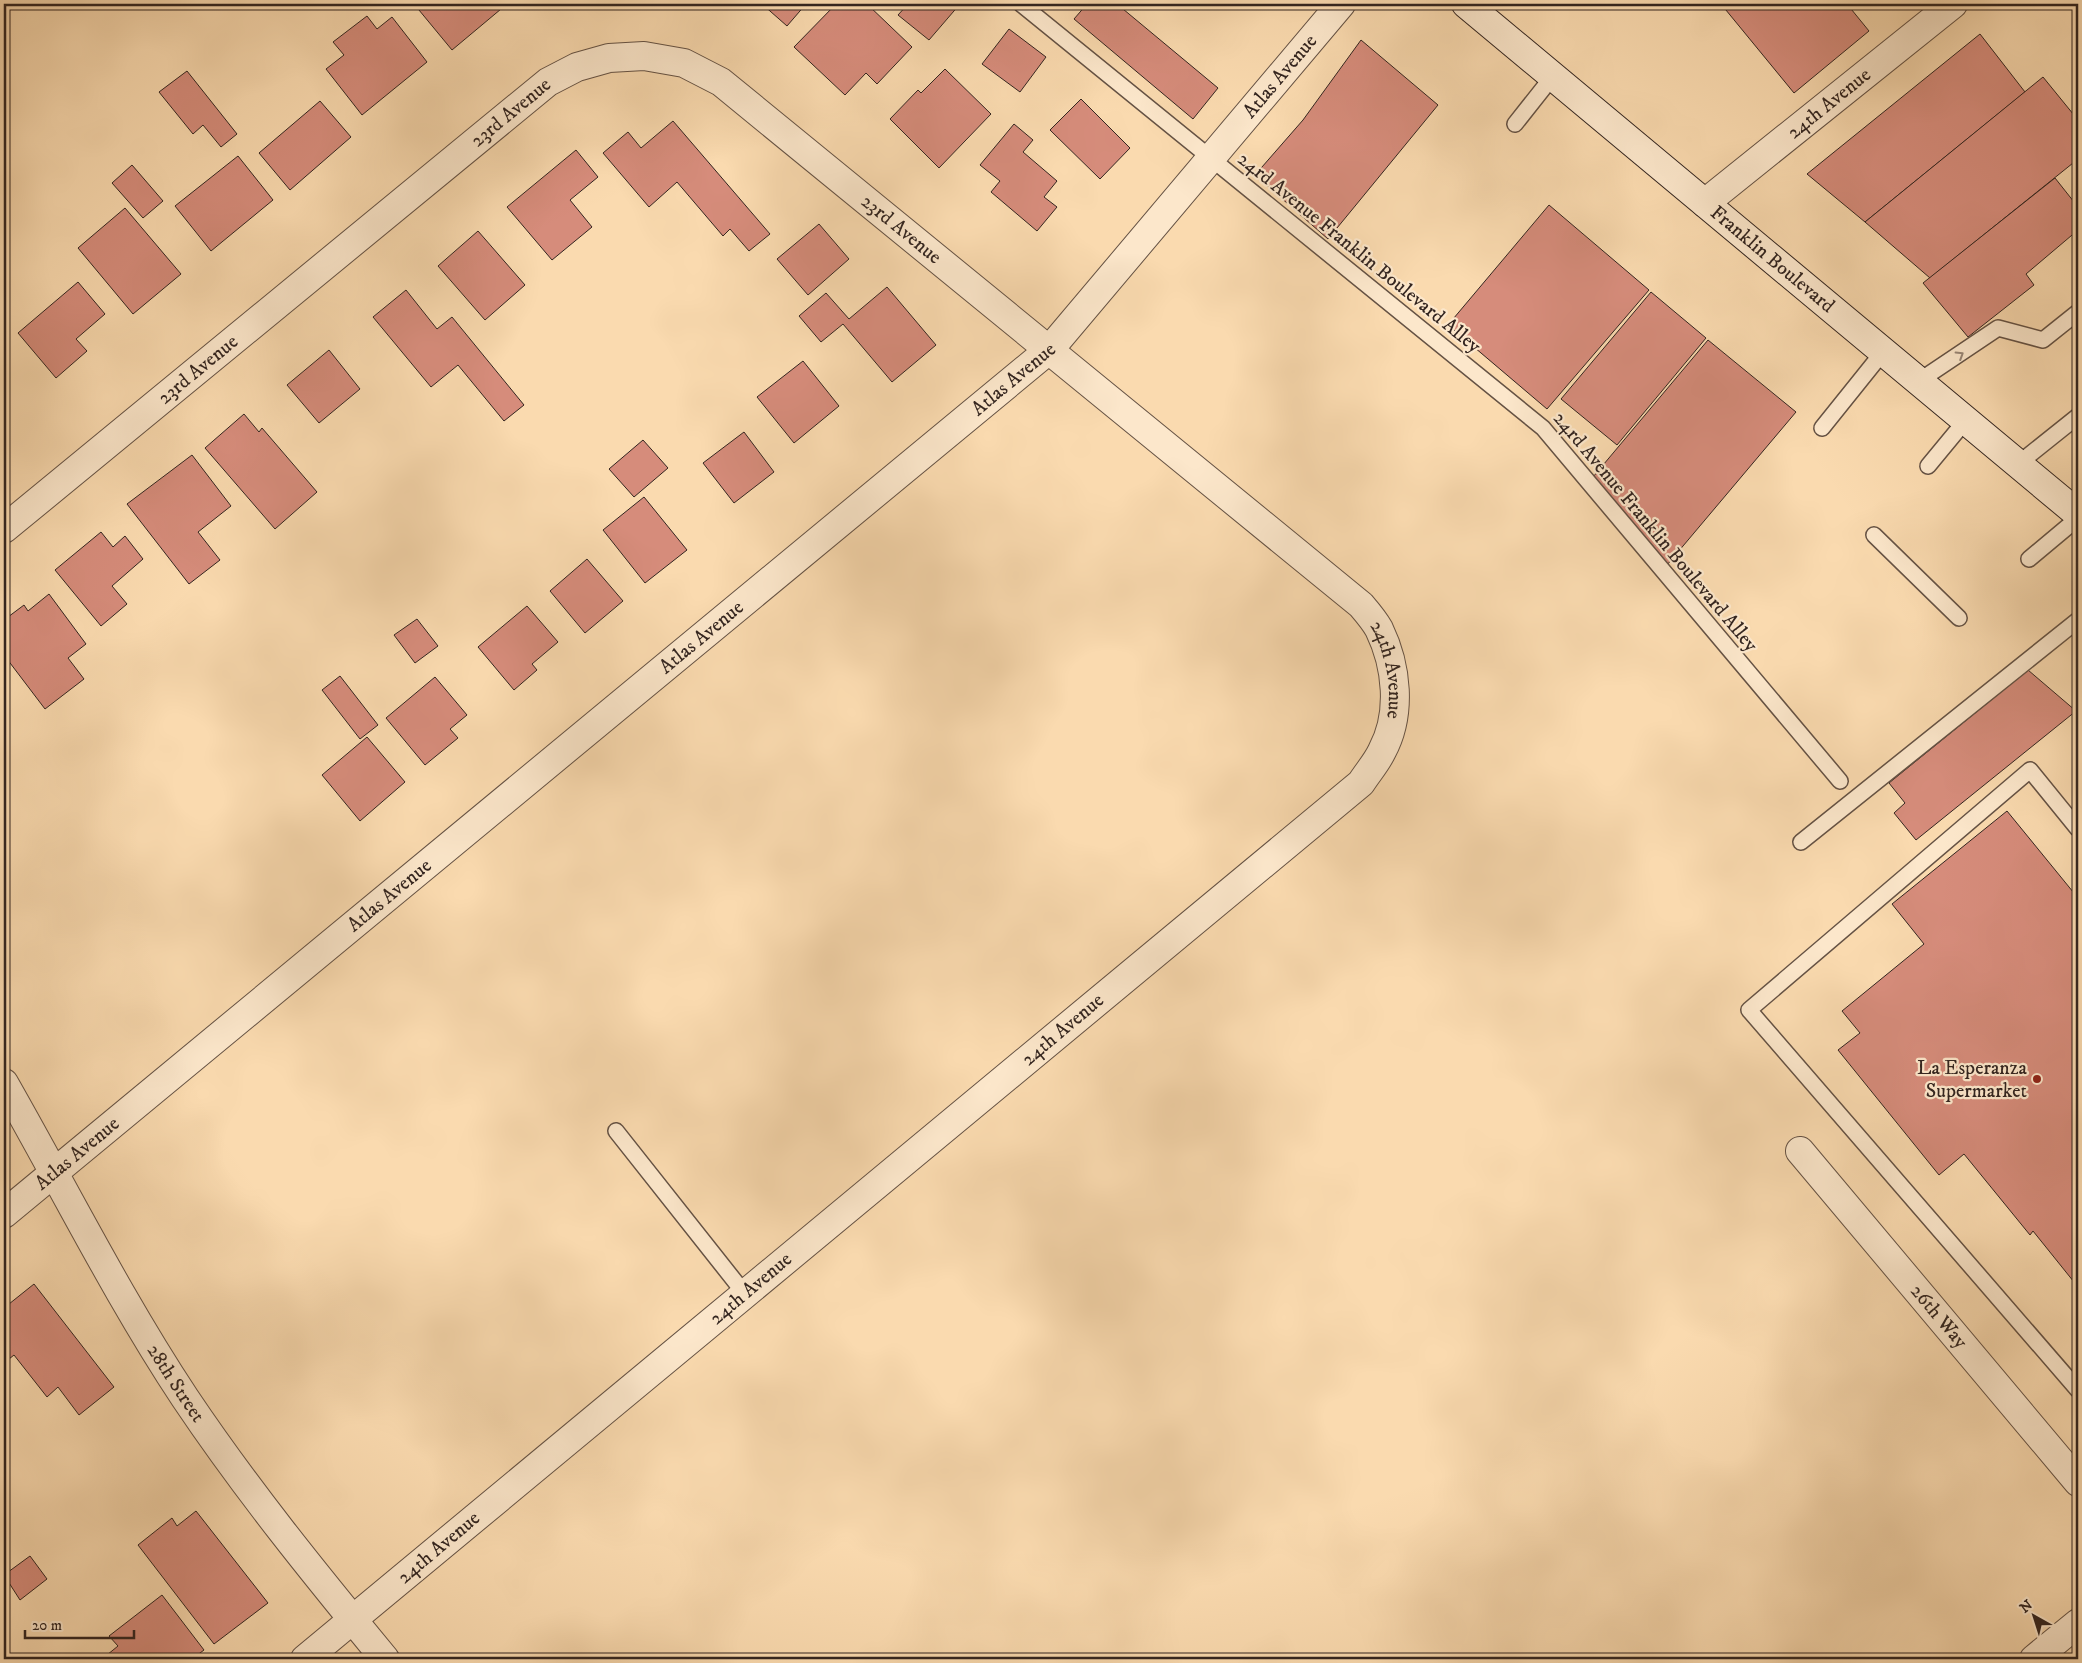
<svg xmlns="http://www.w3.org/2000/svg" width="2082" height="1663" font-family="'IM FELL DW Pica',serif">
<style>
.building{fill:#d68c7b;stroke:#332520}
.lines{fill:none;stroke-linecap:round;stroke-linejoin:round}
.lane-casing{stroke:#655244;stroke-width:18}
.street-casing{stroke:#655244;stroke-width:30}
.secondary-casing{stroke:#332520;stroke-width:30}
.lane{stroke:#fce7cb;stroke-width:15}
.street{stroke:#fce7cb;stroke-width:28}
.secondary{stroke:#fce7cb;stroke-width:28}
.oneway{stroke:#988676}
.poi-dot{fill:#8f2418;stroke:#fce7cb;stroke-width:2}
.labels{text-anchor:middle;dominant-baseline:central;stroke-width:4.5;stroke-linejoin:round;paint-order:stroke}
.street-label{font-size:20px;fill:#332520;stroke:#fce7cb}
.poi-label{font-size:20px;fill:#332520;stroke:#fce7cb;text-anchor:end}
</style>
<rect width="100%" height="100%" fill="#fadaaf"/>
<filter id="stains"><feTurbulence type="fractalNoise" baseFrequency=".004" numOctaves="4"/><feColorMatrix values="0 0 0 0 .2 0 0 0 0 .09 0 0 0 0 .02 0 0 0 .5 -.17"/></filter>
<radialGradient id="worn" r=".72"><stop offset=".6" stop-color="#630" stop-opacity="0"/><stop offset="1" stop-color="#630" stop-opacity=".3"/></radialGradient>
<g class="building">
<path d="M414,4H507L452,50Z"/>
<path d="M762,4H806L787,26Z"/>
<path d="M836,4H867L912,47L877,84L866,73L845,95L794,47Z"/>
<path d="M908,4H960L929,40L898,15Z"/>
<path d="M1087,4H1117L1218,88L1193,119L1074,19Z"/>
<path d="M1721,4H1847L1869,31L1794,93Z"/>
<path d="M367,16L377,29L392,17L427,62L362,115L326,69L344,55L333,42Z"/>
<path d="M1009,29L1046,57L1020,92L982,64Z"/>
<path d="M1980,34L2025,92L1865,222L1807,174Z"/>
<path d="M1361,40L1438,105L1328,239L1255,175L1303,120Z"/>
<path d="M945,69L991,114L939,168L890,119L918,90L921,93Z"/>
<path d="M187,71L237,134L221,147L203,125L193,134L159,92Z"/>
<path d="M2043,77L2078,120V159L1930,278L1865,222Z"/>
<path d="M1081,99L1130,148L1100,179L1050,130Z"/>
<path d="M320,101L351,137L290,190L259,153Z"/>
<path d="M673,121L770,234L749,251L730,229L723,236L677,182L649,207L603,153L628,132L641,148Z"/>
<path d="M1014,124L1033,140L1023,152L1057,181L1044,197L1057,207L1037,231L991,192L1000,181L980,165Z"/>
<path d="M576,150L598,177L570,200L592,227L552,260L507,207Z"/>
<path d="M238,156L273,200L211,251L175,206Z"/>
<path d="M132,165L163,201L143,218L112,183Z"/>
<path d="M2055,178L2078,207V230L2026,274L2034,285L1968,337L1923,283Z"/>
<path d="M1549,205L1649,290L1547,409L1448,325Z"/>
<path d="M125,208L181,274L133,314L78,248Z"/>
<path d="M819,224L849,259L808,295L777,259Z"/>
<path d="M478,231L525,285L485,320L438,266Z"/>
<path d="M78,282L105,314L76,339L87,351L56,378L18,333Z"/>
<path d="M887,287L936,345L892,382L843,324L821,342L799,316L826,293L849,319Z"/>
<path d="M406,290L437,329L452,317L524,405L504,421L458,365L431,387L373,317Z"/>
<path d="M1651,292L1706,338L1617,445L1561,399Z"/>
<path d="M1708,340L1796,412L1667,565L1593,477Z"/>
<path d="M329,350L360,389L319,423L287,385Z"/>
<path d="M803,361L839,406L794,443L757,397Z"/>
<path d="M244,414L259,432L262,428L317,492L275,529L205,448Z"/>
<path d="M744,432L774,472L734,503L703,463Z"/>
<path d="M643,440L668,468L634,497L609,469Z"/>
<path d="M192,455L231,506L198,532L220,560L189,584L127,504Z"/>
<path d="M644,497L687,550L645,583L603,530Z"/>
<path d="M101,532L113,547L125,536L143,559L112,586L127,604L101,626L55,570Z"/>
<path d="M587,559L623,601L585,633L550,591Z"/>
<path d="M49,594L86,644L68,658L84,679L45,709L4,655V620L24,605L28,611Z"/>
<path d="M527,606L558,642L532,664L537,670L514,690L478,647Z"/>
<path d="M417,619L438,646L415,663L394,635Z"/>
<path d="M2028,670L2076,711L1916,840L1894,813L1905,803L1889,783Z"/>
<path d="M340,676L378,725L360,739L322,690Z"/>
<path d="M435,677L467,715L450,729L458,738L425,765L386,718Z"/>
<path d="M367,737L405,782L360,821L322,775Z"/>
<path d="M2007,811L2078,898V908L2075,911L2078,915V1287L2033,1231L2030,1235L1964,1154L1939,1175L1838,1050L1860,1033L1842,1011L1924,944L1892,904Z"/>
<path d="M34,1284L114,1387L79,1415L58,1387L47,1397L14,1355L4,1363V1308Z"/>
<path d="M196,1511L268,1603L214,1644L138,1545L172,1518L177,1526Z"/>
<path d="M30,1556L47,1579L20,1600L4,1575Z"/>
<path d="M162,1595L204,1650L192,1659H102L118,1646L109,1636Z"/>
</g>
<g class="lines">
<defs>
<g id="lane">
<path d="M1021,4L1543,428L1840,781"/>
<path d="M1515,124L1553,76"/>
<path d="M1919,381L1998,328L2043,340L2078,312"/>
<path d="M1822,428L1883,352"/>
<path d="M2018,464L2078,416"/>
<path d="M1928,466L1966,420"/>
<path d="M1874,535L1959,618"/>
<path d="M2029,559L2078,518"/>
<path d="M2078,829L2030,770L1749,1010L2078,1390"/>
<path d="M1801,842L2078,620"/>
<path d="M616,1131L745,1294"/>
</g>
<g id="street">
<path id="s1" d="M1705,203L1953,4"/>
<path id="s2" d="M4,529L548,82L577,67L609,58L644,56L684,63L721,82L1361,605C1367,612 1374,620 1379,629C1397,666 1402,714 1382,751C1377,762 1368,772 1361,783L305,1659"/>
<path id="s3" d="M4,1083C64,1188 118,1297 185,1398C246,1489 315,1574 385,1659"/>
<path id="s4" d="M1800,1151L2078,1482"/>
<path id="s5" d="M4,1214L1050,349L1341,4"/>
<path d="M2034,1659L2078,1623"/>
</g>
<g id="secondary">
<path id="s6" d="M1466,4L2078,514"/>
</g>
</defs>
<use href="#lane" class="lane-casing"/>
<use href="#street" class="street-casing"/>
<use href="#secondary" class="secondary-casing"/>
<use href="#lane" class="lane"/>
<use href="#street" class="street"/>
<use href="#secondary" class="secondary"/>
</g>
<defs><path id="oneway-chevron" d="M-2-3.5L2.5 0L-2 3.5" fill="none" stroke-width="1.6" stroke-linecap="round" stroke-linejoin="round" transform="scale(1.25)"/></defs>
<use class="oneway" href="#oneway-chevron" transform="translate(1960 355) rotate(-32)"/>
<circle class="poi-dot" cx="2037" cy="1079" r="5"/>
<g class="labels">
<g class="street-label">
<text stroke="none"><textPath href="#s5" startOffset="1714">Atlas Avenue</textPath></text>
<text stroke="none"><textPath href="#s1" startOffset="159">24th Avenue</textPath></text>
<text stroke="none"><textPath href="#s2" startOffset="656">23rd Avenue</textPath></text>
<text stroke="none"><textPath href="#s2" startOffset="1120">23rd Avenue</textPath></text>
<text transform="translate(1359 253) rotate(39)">24rd Avenue Franklin Boulevard Alley</text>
<text stroke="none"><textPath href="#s6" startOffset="399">Franklin Boulevard</textPath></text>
<text stroke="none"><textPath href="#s2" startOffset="251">23rd Avenue</textPath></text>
<text stroke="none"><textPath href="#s5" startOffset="1310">Atlas Avenue</textPath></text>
<text transform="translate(1655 532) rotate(50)">24rd Avenue Franklin Boulevard Alley</text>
<text stroke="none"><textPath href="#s5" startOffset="905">Atlas Avenue</textPath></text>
<text stroke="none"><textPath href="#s2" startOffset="1786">24th Avenue</textPath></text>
<text stroke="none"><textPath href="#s5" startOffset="500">Atlas Avenue</textPath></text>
<text transform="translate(1063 1030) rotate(-40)">24th Avenue</text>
<text stroke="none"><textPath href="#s5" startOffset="95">Atlas Avenue</textPath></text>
<text transform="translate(751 1289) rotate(-40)">24th Avenue</text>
<text stroke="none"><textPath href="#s4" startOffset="216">26th Way</textPath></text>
<text stroke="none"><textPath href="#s3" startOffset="346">28th Street</textPath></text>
<text transform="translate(439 1548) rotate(-40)">24th Avenue</text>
</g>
<g class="poi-label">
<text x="2027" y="1068">La Esperanza<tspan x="2027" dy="23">Supermarket</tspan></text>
</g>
</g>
<rect width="2082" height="1663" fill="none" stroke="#fadaaf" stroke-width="20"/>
<rect x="5" y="5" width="2072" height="1653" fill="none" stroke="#332520" stroke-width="2.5"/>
<rect x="10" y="10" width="2062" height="1643" fill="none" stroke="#332520"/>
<g transform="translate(2034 1616) rotate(321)" stroke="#fce7cb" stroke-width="4" paint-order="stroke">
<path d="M0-4L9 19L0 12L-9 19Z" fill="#332520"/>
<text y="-8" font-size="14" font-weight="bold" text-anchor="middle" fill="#332520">N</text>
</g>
<path d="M25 1630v8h109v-8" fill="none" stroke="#332520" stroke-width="2.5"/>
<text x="32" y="1630" font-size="15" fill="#332520" stroke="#fce7cb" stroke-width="4" paint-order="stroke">20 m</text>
<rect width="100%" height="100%" filter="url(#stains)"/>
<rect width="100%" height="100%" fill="url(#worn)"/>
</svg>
